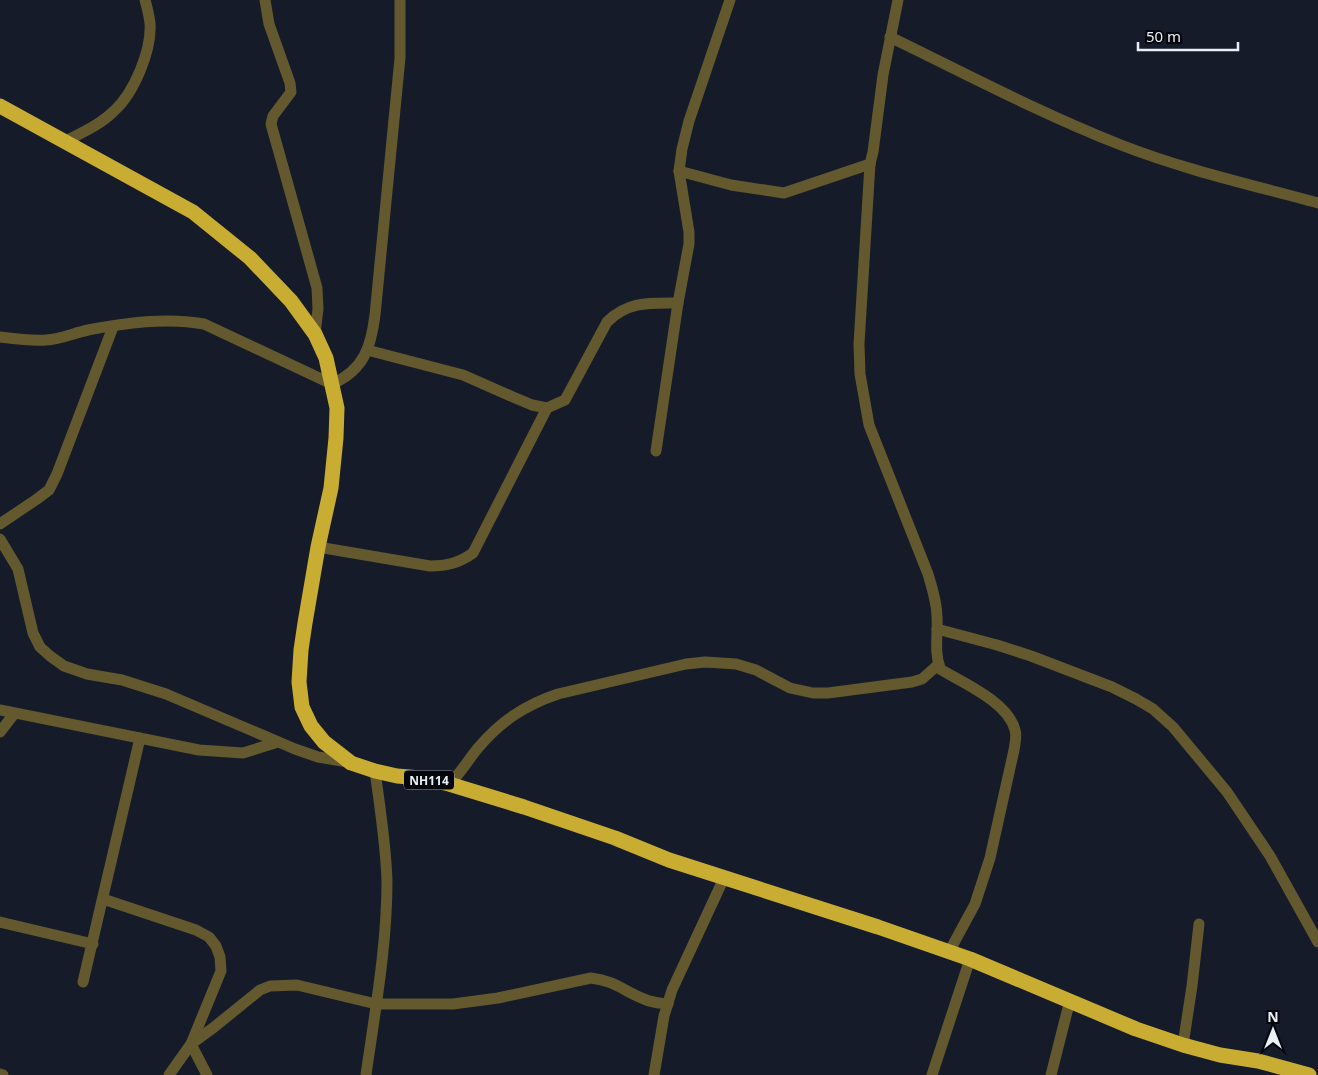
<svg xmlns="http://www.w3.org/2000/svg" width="1318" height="1075" font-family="'Noto Sans',sans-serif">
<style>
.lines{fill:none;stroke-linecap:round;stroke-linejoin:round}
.street{stroke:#63582e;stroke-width:11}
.highway{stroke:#c9ac32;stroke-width:15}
.labels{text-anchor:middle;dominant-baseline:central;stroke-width:4;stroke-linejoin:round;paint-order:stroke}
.shield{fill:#04060b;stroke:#a4a8b0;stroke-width:1}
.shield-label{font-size:12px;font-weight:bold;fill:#e9eef7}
</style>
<rect width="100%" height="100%" fill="#151b28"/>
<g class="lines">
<g class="street">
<path d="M265,0L269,24L290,83L291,92L273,116L271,124L317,288L318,309L315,334"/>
<path d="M898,0L883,75L873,152L870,164L859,344L860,374L869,425L928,574C932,588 937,602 937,617C938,636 934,650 940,669C963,683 1008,702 1015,730C1017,736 1015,744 1014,750L990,858L975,904L949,952"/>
<path d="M890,37C966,74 1042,114 1121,145C1185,170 1252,185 1318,203"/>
<path d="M64,142C81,133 100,125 114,111C134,93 152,50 150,23C149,15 147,7 145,0"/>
<path d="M679,171L731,185L784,193L870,164"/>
<path d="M0,337C16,339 31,341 46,340C61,339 74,333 88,330C125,323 166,317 204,324L332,384C364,370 371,347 375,315L400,58V0"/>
<path d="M367,350L463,375L513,397L532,405L547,408L565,400L607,322C628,301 650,303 678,303"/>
<path d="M656,451L678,303L689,244V232L679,171L682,149L689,121L730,0"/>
<path d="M0,524L37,499L49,490L57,474L113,327"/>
<path d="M0,539L18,569L33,633L40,647L50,656L64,666L87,674L122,680L166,694L295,749L318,757L348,762"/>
<path d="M318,547L430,566C447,566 459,563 473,553L547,408"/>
<path d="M937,629L997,645L1031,656L1112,687L1136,699L1153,709L1173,727L1227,792L1270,856L1318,942"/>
<path d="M0,710L199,750L243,753L278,742"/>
<path d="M0,732L14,714"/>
<path d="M449,784C461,773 468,760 478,748C501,721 525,705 558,694L686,664L705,662L736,664L756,670L790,688L813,693H828L912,682L922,679L939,664"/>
<path d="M103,899L196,930L209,937L216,946L220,957L221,971L191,1044L207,1075"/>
<path d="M0,922L93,944"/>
<path d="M83,982L140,738"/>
<path d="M1183,1045L1192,986L1199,924"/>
<path d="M0,1074L3,1075"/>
<path d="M169,1075L191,1044L213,1028L260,990L270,986L297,985L376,1004H453L498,998L591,978C616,981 623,991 644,999C652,1003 660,1003 668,1004"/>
<path d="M366,1075C375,1011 387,946 387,881C386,845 380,808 375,771"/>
<path d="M654,1075L664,1016L672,990L724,878"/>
<path d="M932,1075L970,959"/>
<path d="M1051,1075L1070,1000"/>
</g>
<path class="highway" d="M0,106L193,212L250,258L291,301L315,334L326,358L337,408L336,438L331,488L318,547L305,623L301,650L299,682L302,707L311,726L324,742L351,763L375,771L397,776L421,778L449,784L524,807L615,838L669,860L878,927L970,959L1136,1029L1183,1045L1220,1055L1258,1061L1309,1075"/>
</g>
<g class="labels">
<rect class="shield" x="404" y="770.5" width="50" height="19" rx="4"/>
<g class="shield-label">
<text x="429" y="780">NH114</text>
</g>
</g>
<g transform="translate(1273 1030)" stroke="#04060b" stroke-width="4" paint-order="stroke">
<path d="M0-4L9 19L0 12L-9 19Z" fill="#e9eef7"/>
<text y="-8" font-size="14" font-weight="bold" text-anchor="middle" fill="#e9eef7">N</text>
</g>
<path d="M1138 42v8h100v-8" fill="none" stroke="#e9eef7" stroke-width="2.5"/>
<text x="1146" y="42" font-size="15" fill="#e9eef7" stroke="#04060b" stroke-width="4" paint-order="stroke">50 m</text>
</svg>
